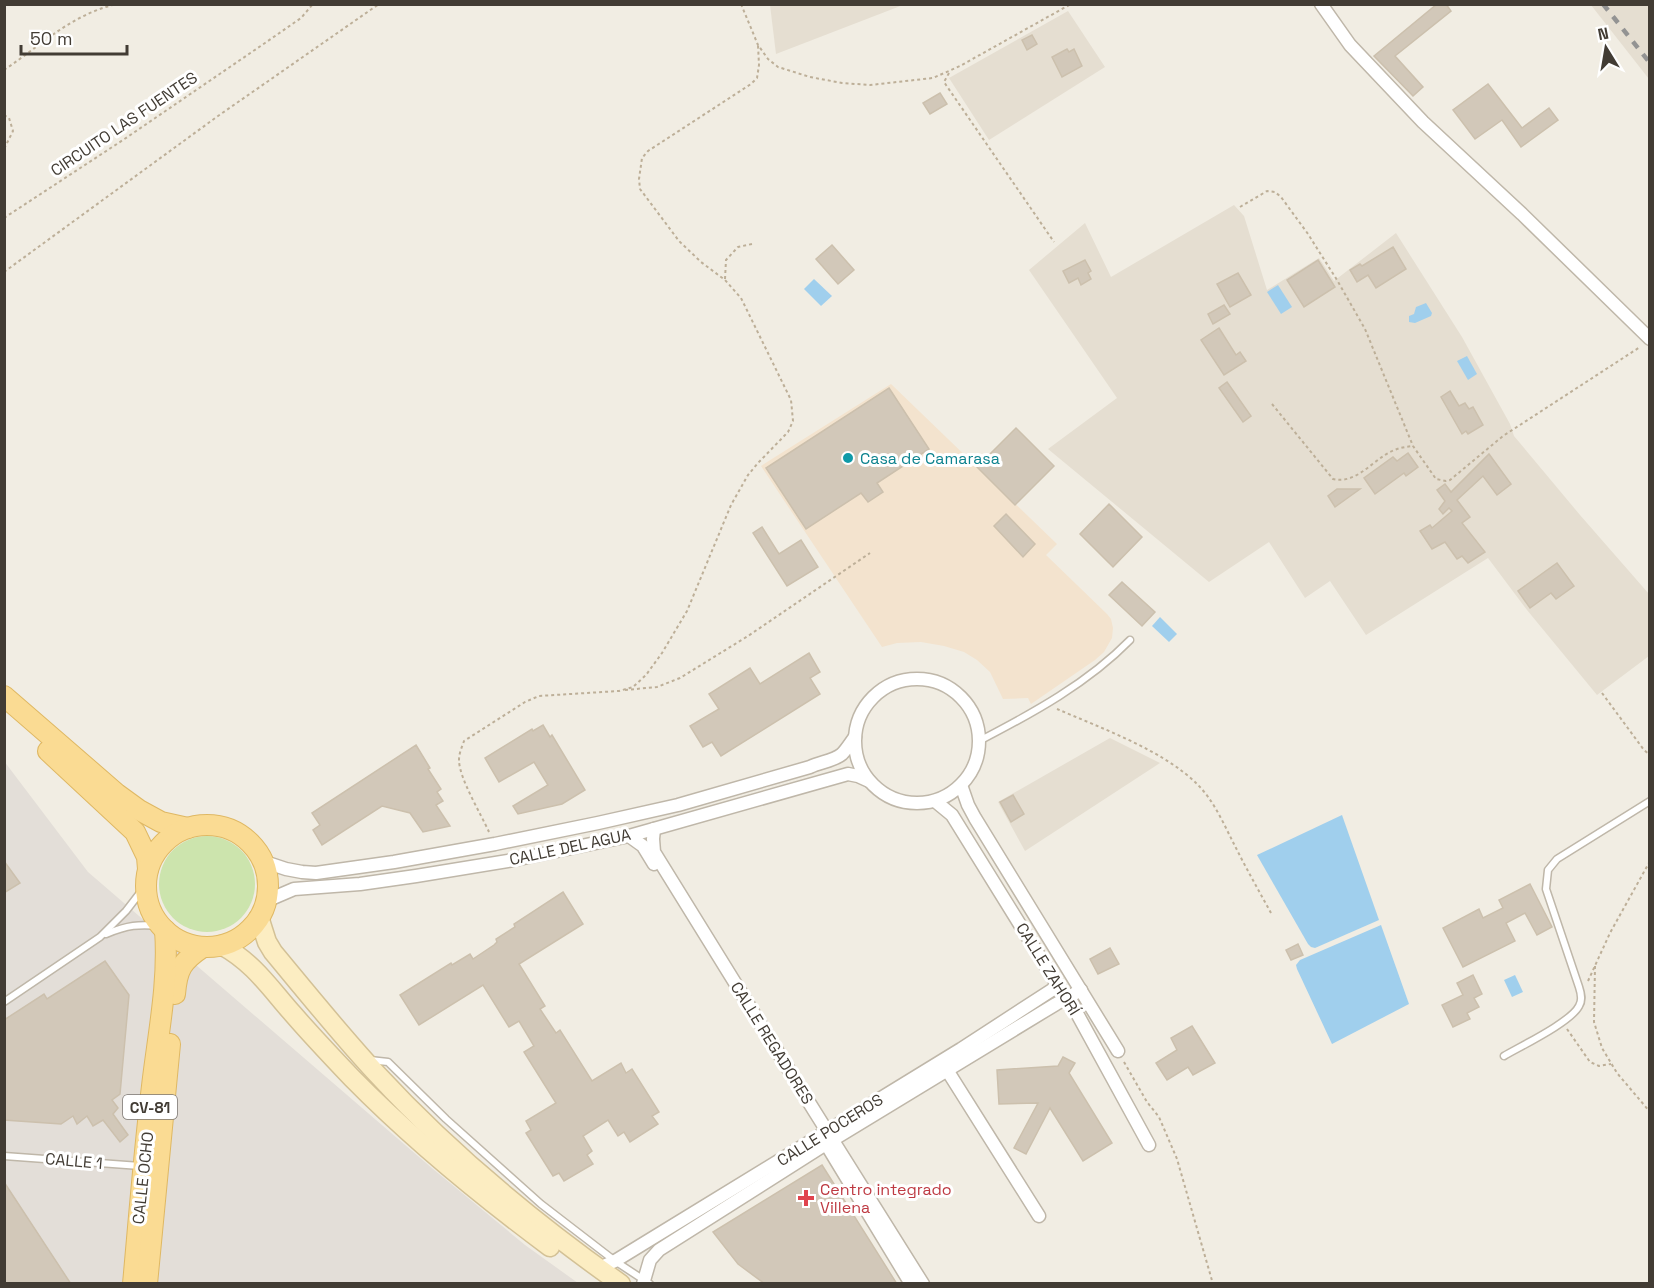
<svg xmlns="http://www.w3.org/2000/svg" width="1654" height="1288" font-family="'Space Grotesk',sans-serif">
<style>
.residential{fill:#e5ded1}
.commercial{fill:#f3e3ce}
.industrial{fill:#e3ded8}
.green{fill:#cce4ad}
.water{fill:#a0cfed}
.building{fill:#d2c8b9;stroke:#ccc0ad;stroke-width:1.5}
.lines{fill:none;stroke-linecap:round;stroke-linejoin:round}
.lane-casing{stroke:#bfb7a9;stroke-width:9}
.street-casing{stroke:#bfb7a9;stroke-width:15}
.secondary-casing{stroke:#d3c196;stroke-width:21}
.primary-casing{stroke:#dfb863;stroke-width:22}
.path{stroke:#bdaf98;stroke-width:2;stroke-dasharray:3 3;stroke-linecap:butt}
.lane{stroke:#fff;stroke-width:6}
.street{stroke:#fff;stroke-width:12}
.secondary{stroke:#fcedc2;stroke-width:18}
.primary{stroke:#fadb93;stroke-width:20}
.rail{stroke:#939393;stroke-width:4.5;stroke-dasharray:8 8;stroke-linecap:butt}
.culture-dot{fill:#0f9aa8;stroke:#fff;stroke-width:2}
.health-dot{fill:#e0444e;stroke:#fff;stroke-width:2}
.labels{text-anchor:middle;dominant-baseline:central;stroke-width:6;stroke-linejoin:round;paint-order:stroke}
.shield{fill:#fff;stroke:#7b7671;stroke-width:1.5}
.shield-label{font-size:15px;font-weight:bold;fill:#423c34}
.street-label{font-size:16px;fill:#423c34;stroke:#fff}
.culture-label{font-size:16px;fill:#0d838f;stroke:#fff;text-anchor:start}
.health-label{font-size:16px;fill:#be3a42;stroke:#fff;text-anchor:start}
</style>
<rect width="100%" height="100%" fill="#f1ede3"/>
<g class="residential">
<path d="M770,5V4L903,5L776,54Z"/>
<path d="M1591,5H1649V79Z"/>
<path d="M1068,11L1105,67L989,140L949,78Z"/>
<path d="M1234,205L1244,216L1267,290L1319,258L1334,281L1396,233L1462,337L1510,424L1514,436L1580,515L1649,594V656L1597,695L1527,610L1488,558L1366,635L1330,581L1305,598L1269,542L1209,582L1048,449L1117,398L1029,270L1085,223L1111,277Z"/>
<path d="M1110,738L1160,763L1025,851L998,802Z"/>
</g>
<path class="commercial" d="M891,384L1057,544L1046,555L1107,614L1111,619L1113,628L1112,638L1104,652L1095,660L1031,704L1028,698L1003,699L990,672L977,660L964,652L944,646L921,642L897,643L882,647L761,466Z"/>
<path class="industrial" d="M4,761L88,872L433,1169L525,1245L578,1283H5Z"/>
<circle class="green" cx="207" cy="884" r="48"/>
<g class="water">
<path d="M814,279L832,296L821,306L804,289Z"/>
<path d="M1278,285L1292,307L1281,314L1267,292Z"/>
<path d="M1426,303L1432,313L1431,316L1415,323L1409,322V316L1414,314L1416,307Z"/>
<path d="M1467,356L1477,374L1468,380L1457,361Z"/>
<path d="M1160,617L1177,634L1169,642L1152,626Z"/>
<path d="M1342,815L1379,920L1315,948L1311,947L1308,944L1257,855Z"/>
<path d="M1381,925L1409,1004L1332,1044L1297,969L1296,965L1300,960Z"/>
<path d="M1515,975L1523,992L1512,997L1504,980Z"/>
</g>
<g class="building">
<path d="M1437,4H1446L1451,11L1395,56L1423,87L1413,96L1374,56Z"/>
<path d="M1032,35L1037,44L1027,50L1022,40Z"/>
<path d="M1067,49L1069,52L1074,49L1082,66L1062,77L1052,57Z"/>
<path d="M1488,84L1522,128L1549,108L1558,120L1521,147L1502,120L1475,139L1453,110Z"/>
<path d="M940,93L947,104L930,114L923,103Z"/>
<path d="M832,245L854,270L838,284L816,259Z"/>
<path d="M1393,247L1406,269L1376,288L1368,275L1357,282L1350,270L1360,264L1362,266Z"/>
<path d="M1085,260L1091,271L1088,273L1091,279L1081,285L1078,278L1069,283L1063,271Z"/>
<path d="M1318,260L1335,287L1304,307L1287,280Z"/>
<path d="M1238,273L1251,295L1230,307L1217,284Z"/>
<path d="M1224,305L1230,314L1213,324L1208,314Z"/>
<path d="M1219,328L1236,355L1240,352L1246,361L1224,375L1201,340Z"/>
<path d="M1227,382L1251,416L1243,422L1219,388Z"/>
<path d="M889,388L929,449L877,483L883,492L868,502L861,493L806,529L766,468Z"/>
<path d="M1450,391L1459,406L1465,403L1469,409L1473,407L1483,425L1468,434L1466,431L1462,434L1441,397Z"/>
<path d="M1016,428L1054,466L1015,505L977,467Z"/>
<path d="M1408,453L1418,467L1406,476L1404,473L1375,494L1364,478L1393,457L1397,461Z"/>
<path d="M1489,454L1511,484L1497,495L1483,476L1457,500L1470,517L1462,523L1485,552L1468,563L1462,556L1457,559L1445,542L1432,549L1420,531L1430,525L1432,528L1452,511L1449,508L1443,514L1439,509L1445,501L1437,490L1445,484L1451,492Z"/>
<path d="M1337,489H1360L1335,507L1328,496Z"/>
<path d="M1109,504L1142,537L1113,567L1080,534Z"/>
<path d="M1006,514L1035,544L1023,557L994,526Z"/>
<path d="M762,527L779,554L801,540L818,567L787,586L753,533Z"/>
<path d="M1557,563L1574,586L1556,599L1551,593L1530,608L1518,591Z"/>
<path d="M1122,582L1155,612L1142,626L1109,595Z"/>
<path d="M809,653L820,672L810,678L820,694L721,756L712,742L703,747L690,726L719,709L709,694L750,668L760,684Z"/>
<path d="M543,725L550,737L552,735L585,790L562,804L518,814L513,806L548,785L534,762L499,782L485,758L532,729L533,731Z"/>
<path d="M416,745L430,768L428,769L441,789L437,792L443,801L436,805L450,826L423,832L410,813L382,806L322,845L313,830L320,825L312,813Z"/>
<path d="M1013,795L1024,814L1011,822L1000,802Z"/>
<path d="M4,861L20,883L4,893Z"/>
<path d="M1530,884L1552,927L1537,935L1525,913L1506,923L1515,941L1463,967L1443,928L1479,909L1483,918L1503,908L1499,900Z"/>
<path d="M563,892L583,924L519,964L545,1006L540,1009L556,1033L560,1030L592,1081L621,1063L626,1073L632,1069L659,1112L652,1116L658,1124L630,1142L624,1132L618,1136L608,1120L583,1136L592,1151L587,1155L593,1164L564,1181L559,1173L553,1176L526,1133L531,1130L526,1121L556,1103L524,1052L534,1046L519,1021L509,1027L483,985L419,1025L400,995L451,963L452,965L470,954L473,959L494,945L497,942L496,939L515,927L514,924Z"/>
<path d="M1298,944L1303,955L1291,960L1286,950Z"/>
<path d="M1110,948L1119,964L1098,974L1090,959Z"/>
<path d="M105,961L129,995L120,1094L112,1100L118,1108L113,1114L128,1135L120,1142L103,1120L93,1126L87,1116L77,1124L73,1116L61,1124L4,1120V1020L44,994L47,999Z"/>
<path d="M1473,975L1482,994L1474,998L1479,1007L1467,1013L1470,1019L1453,1027L1442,1005L1463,995L1457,983Z"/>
<path d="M1192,1026L1215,1063L1193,1075L1188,1067L1167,1080L1156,1063L1177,1050L1171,1038Z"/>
<path d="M1063,1057L1075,1063L1069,1073L1112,1143L1083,1161L1050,1108L1026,1154L1014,1148L1038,1103L999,1104L997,1070L1058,1066Z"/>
<path d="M822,1165L897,1284H765L738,1264L713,1232Z"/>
<path d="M4,1182L71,1284H4Z"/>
</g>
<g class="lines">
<defs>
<g id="lane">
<path d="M979,741C1033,713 1088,683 1130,640"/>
<path d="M106,934C128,925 138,924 161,926"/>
<path d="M4,1002L100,937L126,911L146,885"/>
<path d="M1504,1056C1521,1046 1571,1022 1579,1006C1583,1000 1581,993 1579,987L1546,889L1548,870L1557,859L1650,801"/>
<path d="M370,1060L388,1062L446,1119L541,1204L615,1261L650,1284"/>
<path d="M4,1156L140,1166"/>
</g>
<g id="street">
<path d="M1321,4L1350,45L1423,122L1522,214L1650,339"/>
<circle cx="917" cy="741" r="62"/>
<path d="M961,785L968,805L975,818L1118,1051"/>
<path d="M935,801L952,815L1058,986L1068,997L1149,1145"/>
<path d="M654,829L653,839L654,852L815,1112L923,1284"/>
<path d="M629,836L643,846L654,864"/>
<path d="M262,861L286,869L302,872L316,873L394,862L495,844L598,823L678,805L810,767C820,762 834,761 842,754C847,749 851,742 855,737"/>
<path d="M266,901L294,889L360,884L416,876L514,860L629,836L848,774L858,776L869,781"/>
<path d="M947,1070L1039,1216"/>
<path d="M823,1139L911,1284"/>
<path d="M599,1268L615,1261L961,1049L1058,986"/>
<path d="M643,1284L650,1260L659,1250L826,1144L1056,1004L1081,990"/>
</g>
<g id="secondary">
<path d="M259,917L267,942L273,952C307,993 340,1034 376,1073C449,1152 533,1222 621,1284"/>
<path d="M221,945C253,962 270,988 293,1014C312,1036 332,1057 352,1078C413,1140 480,1195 550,1247"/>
</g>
<g id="primary">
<path d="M4,696L117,794L139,810L161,822L188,828"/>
<path d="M48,751L135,832L147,857L148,869"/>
<circle cx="207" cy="886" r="61"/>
<path d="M175,994C177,969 182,961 203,947"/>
<path d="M133,1284C139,1218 144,1152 152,1086C158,1034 169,982 165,930"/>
<path d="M147,1284L170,1044"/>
</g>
</defs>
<use href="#lane" class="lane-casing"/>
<use href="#street" class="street-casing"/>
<use href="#secondary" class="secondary-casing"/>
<use href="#primary" class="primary-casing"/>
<g class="path">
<path d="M741,4L758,45L768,59L778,67L810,77L842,83L870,85L933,78L960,66L1071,4"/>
<path d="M4,70C43,44 69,16 116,4"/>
<path d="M949,73L944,82L946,85L1054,242"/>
<path d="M4,115L9,118L13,131L4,149"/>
<path d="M1240,207L1267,191L1275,192L1281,197L1308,234L1337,280L1365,329L1413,446L1436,479L1446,481L1450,480L1503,436L1640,347"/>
<path d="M4,218L123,140L265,43L301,18L313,4"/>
<path d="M4,272L218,116L379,4"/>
<path d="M725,279L726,260L738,247L752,244"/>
<path d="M1272,404L1333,479C1354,484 1369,465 1385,455C1394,449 1402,447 1413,446"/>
<path d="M625,690L657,687L680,678L748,636L870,553"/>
<path d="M1602,693L1644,750L1650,755"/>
<path d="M1057,709C1101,728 1165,751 1198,785C1215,802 1225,827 1236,848C1247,870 1259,891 1271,913"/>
<path d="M489,832C481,814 459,778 459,760C459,753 462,747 464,741L525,702L539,696L619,691L633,687L646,675L662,653L687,611L731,505L748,475L758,463L788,432L793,421L791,400L741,298L725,280L701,262L679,241L640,189L639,179L642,158L648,151L751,84L757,78L759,65L758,45"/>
<path d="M1595,966L1594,1022L1602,1048L1617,1073L1650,1112"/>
<path d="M1588,981L1610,933L1650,861"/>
<path d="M1567,1029L1590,1062L1599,1066L1611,1064"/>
<path d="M1124,1062L1147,1102L1159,1117L1177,1159L1213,1284"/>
</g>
<use href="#lane" class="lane"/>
<use href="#street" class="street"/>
<use href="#secondary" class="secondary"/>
<use href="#primary" class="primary"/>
<path class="rail" d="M1603,4L1650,63"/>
</g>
<circle class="culture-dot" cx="848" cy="458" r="6"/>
<path class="health-dot" d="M803 1189h6v6h6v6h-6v6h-6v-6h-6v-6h6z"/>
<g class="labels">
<rect class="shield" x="123" y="1095" width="54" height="24" rx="4.5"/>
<g class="shield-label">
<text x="150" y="1107">CV-81</text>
</g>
<g class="street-label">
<text transform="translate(124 124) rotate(-34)">CIRCUITO LAS FUENTES</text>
<text transform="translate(570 847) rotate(-12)">CALLE DEL AGUA</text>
<text transform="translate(1048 969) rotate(58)">CALLE ZAHORÍ</text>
<text transform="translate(772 1043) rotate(58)">CALLE REGADORES</text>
<text transform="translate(830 1130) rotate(-32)">CALLE POCEROS</text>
<text transform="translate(74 1161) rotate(5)">CALLE 1</text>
<text transform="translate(143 1178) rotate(-84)">CALLE OCHO</text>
</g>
<g class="culture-label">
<text x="860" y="458">Casa de Camarasa</text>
</g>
<g class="health-label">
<text x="820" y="1189">Centro integrado<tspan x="820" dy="18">Villena</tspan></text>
</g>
</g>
<rect width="1654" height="1288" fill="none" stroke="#423c34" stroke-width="12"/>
<g transform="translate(1606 48) rotate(349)" stroke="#ffffff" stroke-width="4.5" paint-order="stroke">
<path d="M0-4.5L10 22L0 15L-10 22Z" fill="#423c34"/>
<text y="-9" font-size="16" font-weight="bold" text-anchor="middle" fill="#423c34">N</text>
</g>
<path d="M21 45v9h106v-9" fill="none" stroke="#423c34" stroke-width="3"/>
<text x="30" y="45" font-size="18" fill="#423c34" stroke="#ffffff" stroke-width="4.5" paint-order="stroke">50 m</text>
</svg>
